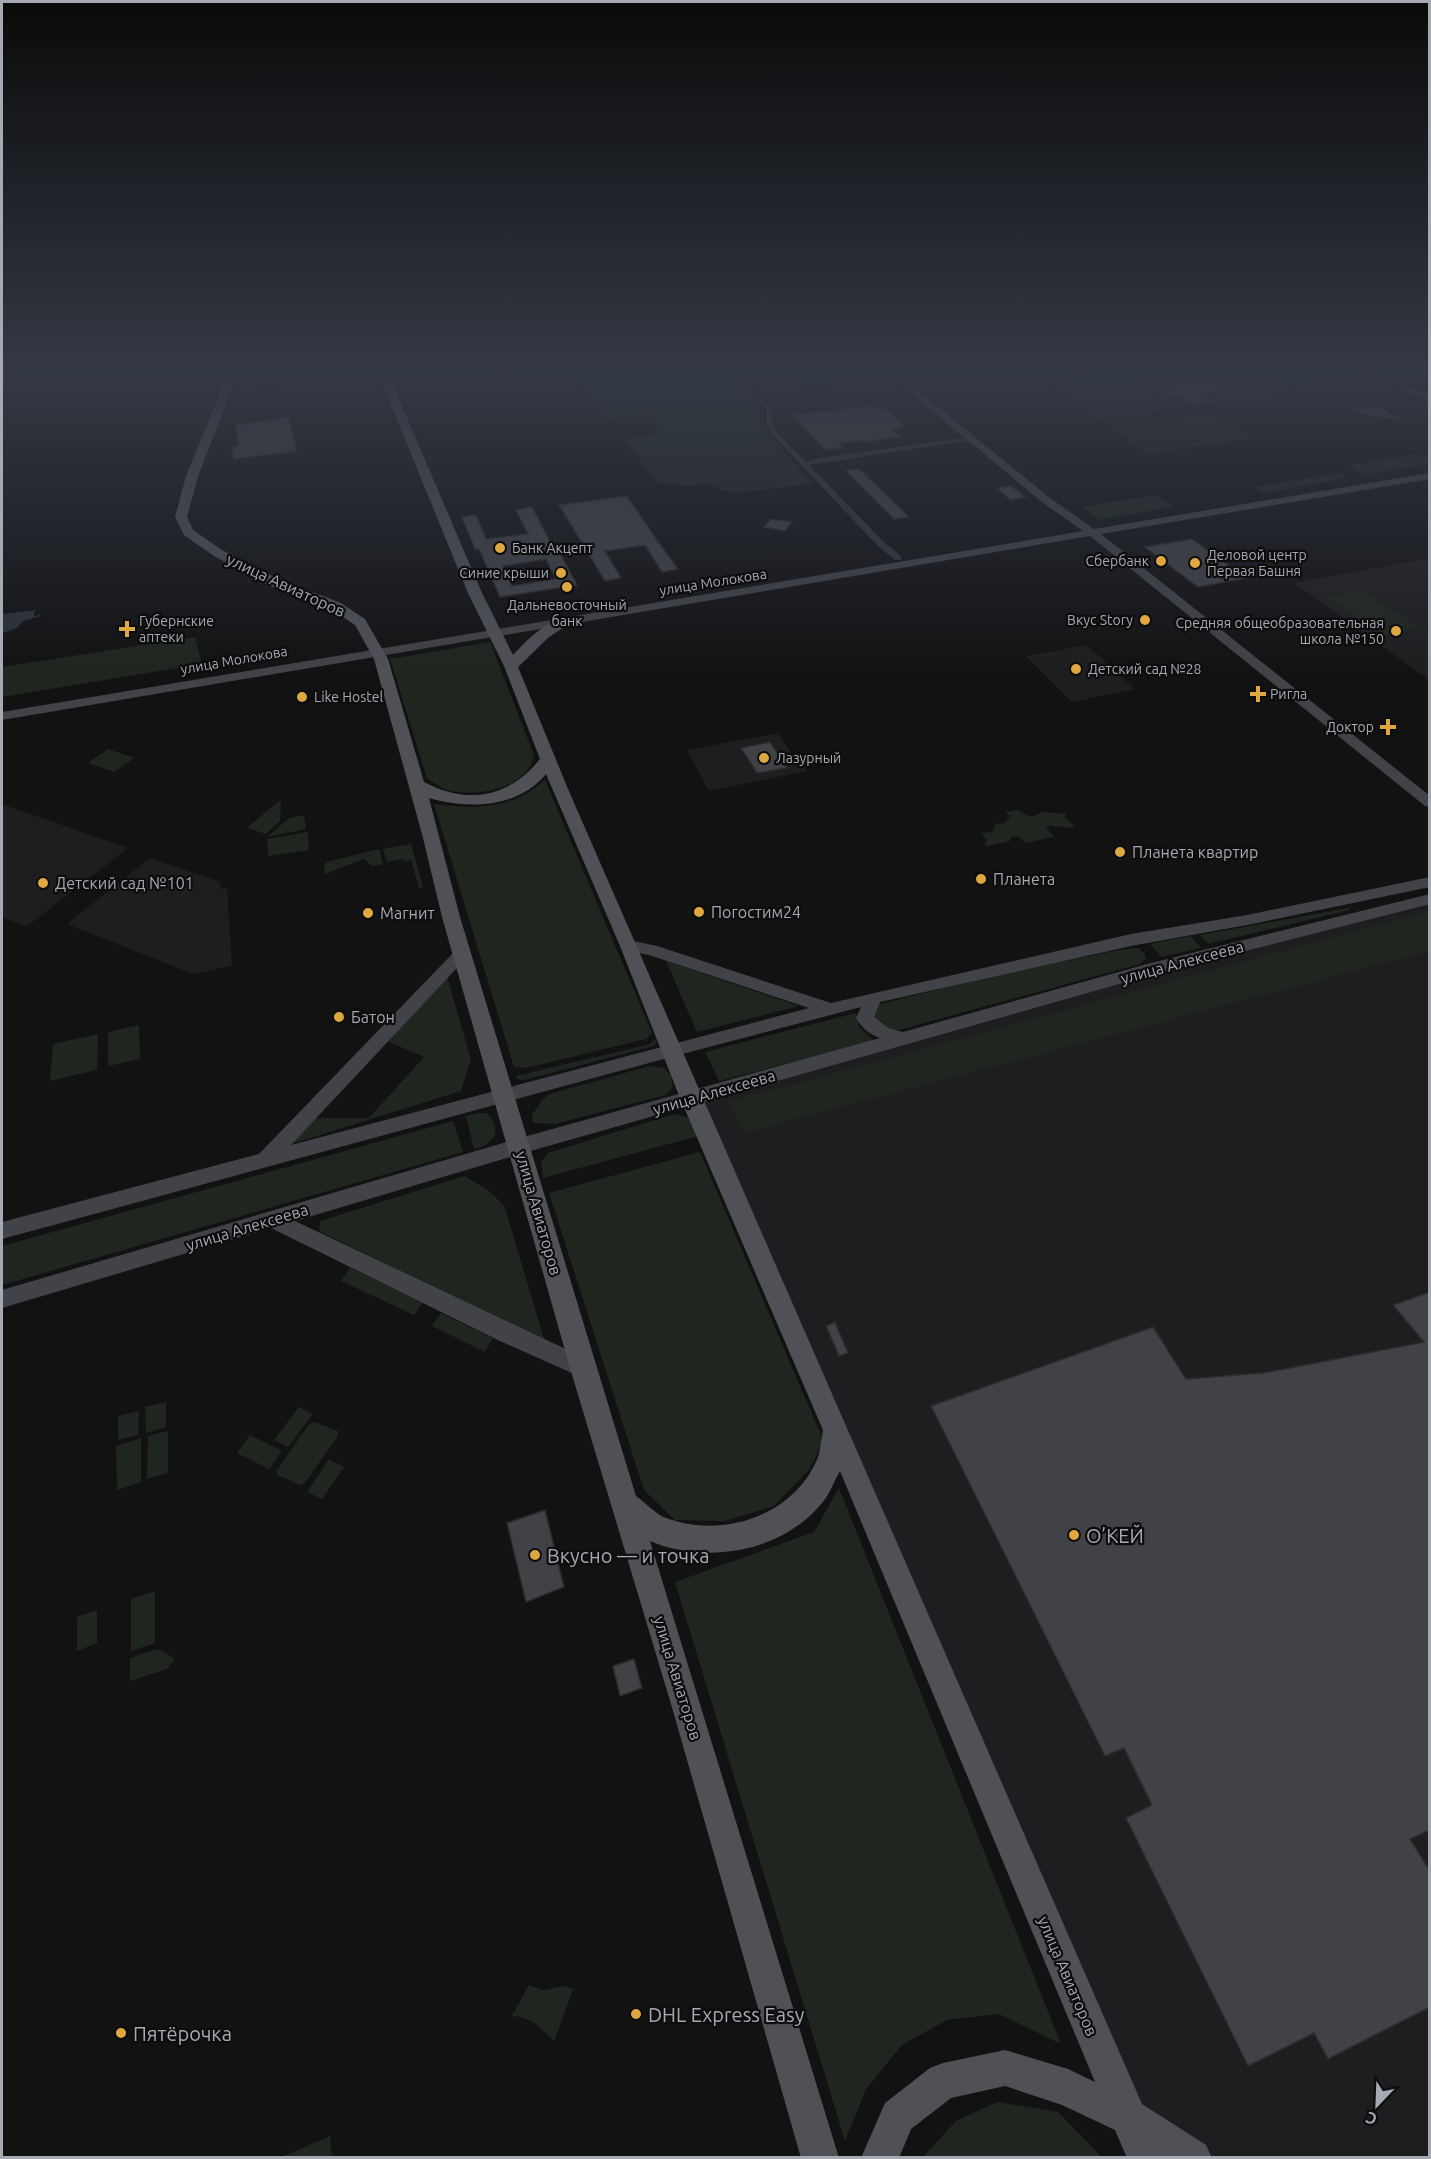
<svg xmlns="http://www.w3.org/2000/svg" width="1431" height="2159" font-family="Ubuntu,sans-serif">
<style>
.built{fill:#1e1e20}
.green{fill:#1f261f}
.water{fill:#2c3238}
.building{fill:#414246;stroke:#2c2c2f;stroke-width:1.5;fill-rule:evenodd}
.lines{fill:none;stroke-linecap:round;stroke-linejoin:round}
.street{fill:#333438;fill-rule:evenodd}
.secondary{fill:#424348;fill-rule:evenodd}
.primary{fill:#505157;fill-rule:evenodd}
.poi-dot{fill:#dea73f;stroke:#0d0d0e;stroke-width:2}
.labels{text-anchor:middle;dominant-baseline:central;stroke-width:4.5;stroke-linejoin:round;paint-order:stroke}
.far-poi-label{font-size:14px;fill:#a5a9b2;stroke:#0d0d0e;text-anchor:start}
.far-street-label{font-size:14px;fill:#a5a9b2;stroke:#0d0d0e}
.street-label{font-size:16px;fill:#a5a9b2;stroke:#0d0d0e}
.poi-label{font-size:16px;fill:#a5a9b2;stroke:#0d0d0e;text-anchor:start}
.near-poi-label{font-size:20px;fill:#a5a9b2;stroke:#0d0d0e;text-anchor:start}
</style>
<rect width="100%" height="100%" fill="#121213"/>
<g class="built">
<path d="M1121,371H1235L1279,396V401L1249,405L1225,402L1097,420L1076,406L1078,402L1071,396H1062L1043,382Z"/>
<path d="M1213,413L1256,438L1148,454L1111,427Z"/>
<path d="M1429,558V680L1294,583Z"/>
<path d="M1087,645L1135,689L1072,702L1026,656Z"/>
<path d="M778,733L798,764H802L807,771L709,791L687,750Z"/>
<path d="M2,804L128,848L26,927L2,917Z"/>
<path d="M150,858L220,882L221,889L227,888L232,966L193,974L67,924Z"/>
<path d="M1429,899V2157H1146L691,1098Z"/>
</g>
<g class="green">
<path d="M572,371H724L760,406L759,423L813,484L732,493L707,484L687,486L659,483L623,439L661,434L647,414L606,419Z"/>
<path d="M790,371H824L838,384L806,388Z"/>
<path d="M1262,371H1304L1323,381L1289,386Z"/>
<path d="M1125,373L1144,384L1088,392L1070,380Z"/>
<path d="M1421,454L1429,458V464L1364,475L1348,465Z"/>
<path d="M1339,473L1349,478L1264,493L1254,487Z"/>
<path d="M1155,495L1173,507L1099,520L1082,507Z"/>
<path d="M1363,591L1419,628L1382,635L1327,597Z"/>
<path d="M195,637L202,664L2,697V667Z"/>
<path d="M490,642L534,755C528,788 479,797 451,791C442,789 434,783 427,778L390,659Z"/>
<path d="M108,749L134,758L114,772L88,763Z"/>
<path d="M545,780L652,1033L646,1039L526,1068L514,1067L434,804C463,808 495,810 522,796C530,793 538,785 545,780Z"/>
<path d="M279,801H281L280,821L266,834L247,828Z"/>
<path d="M1018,810L1030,817L1043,812L1066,814L1065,818L1075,827C1064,830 1055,823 1046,827L1054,837L1025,843L1018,836L1011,837L1010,841L987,846L984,845L987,841L982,834H978L993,831L995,824L1005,823L1010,816L1005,812Z"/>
<path d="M304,815L306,829L267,837L289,818Z"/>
<path d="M308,832L309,850L268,856L267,839Z"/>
<path d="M410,844H411L423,887L419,888L411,860L404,862L403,859L387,862L383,849Z"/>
<path d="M379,849L383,864L372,866L364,859L325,874L324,865L327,862Z"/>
<path d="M1348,908L1350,910L1208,944L1200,935Z"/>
<path d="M1429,911V951L743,1133L729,1102Z"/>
<path d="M1191,936L1201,948L1162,957L1150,944Z"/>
<path d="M1138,948L1145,954L1146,959L1140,964L895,1031L873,1023L876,1005L992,976L1119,950Z"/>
<path d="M666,961L799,1006L697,1032Z"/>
<path d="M447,977L471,1059L461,1091L291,1144L316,1118H369L424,1057L387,1041Z"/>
<path d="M856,1013L859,1027L874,1041L719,1081L705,1052Z"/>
<path d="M139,1025L140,1059L108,1066V1032Z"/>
<path d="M98,1034L97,1070L50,1081L53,1044Z"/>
<path d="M654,1040L658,1042L654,1046L524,1080L517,1079L516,1076L650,1044Z"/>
<path d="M650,1066L664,1068L671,1076L673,1087L666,1095L555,1124L533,1123L532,1115L543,1099L550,1094Z"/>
<path d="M477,1113H486C504,1129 495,1144 474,1149L466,1116Z"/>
<path d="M674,1114L691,1118L698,1136L543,1178L541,1163L548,1153Z"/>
<path d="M453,1121L463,1152L2,1285V1246Z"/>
<path d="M700,1152L821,1435V1447L808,1471L774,1506L725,1521L675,1520L644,1490L549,1193Z"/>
<path d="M464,1176L485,1188L504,1205L545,1342L319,1231L320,1221Z"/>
<path d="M350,1268L423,1302L414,1315L341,1281Z"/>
<path d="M441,1313L493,1338L485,1352L432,1326Z"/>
<path d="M166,1402V1427L146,1433L145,1407Z"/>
<path d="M299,1407L313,1414L288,1447L274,1440Z"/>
<path d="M139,1411L138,1435L118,1440V1416Z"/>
<path d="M315,1422L338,1431V1436L304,1484L300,1485L277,1475V1470L309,1424Z"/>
<path d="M168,1431V1473L147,1479L148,1436Z"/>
<path d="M250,1435L282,1451L269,1469L237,1453Z"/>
<path d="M141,1438V1482L117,1490L116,1446Z"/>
<path d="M329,1459L344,1467L322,1499L307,1492Z"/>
<path d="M839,1488L1061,2044L999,2014L947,2020L902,2045L866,2089L845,2141L675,1582L814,1532Z"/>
<path d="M155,1591V1643L131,1651V1599Z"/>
<path d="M97,1610V1643L77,1651V1617Z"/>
<path d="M158,1649L175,1659L167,1669L130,1681V1658Z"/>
<path d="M529,1985L543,1990L564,1986L573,1989L554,2042C542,2028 531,2017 512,2016Z"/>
<path d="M997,2102L1058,2112L1102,2157H923L956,2121Z"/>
<path d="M330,2136L332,2157H284V2156Z"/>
</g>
<path class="water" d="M37,610L34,612V616L42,615L41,616L23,621L17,628L2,633V614Z"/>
<g class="building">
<path d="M249,371H276L279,383L266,387L249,382L260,377L249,374Z"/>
<path d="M1192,371L1206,380L1213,379L1232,390L1202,394L1215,402L1194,405L1180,397L1165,399L1147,388L1183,383L1167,374Z"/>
<path d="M868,406L884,408L905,427L892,430L901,437L863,442L861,440L838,443L843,448L825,450L792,415Z"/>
<path d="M1378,406L1401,420L1349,411V410Z"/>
<path d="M288,417L297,451L234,459L232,447L239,446L236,425Z"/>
<path d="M859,469L909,517L894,519L846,471Z"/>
<path d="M1011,486L1025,497L1011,500L997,488Z"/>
<path d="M627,496L654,536L678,569L662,572L645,545L605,551L621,578L605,581L559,505Z"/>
<path d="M532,507L555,551L558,550L577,585L500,597L479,549H475L462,517L476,515L486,539L528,534L516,510ZM546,559L556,579L512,586L503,566Z"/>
<path d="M771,519L792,522L785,531L764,527Z"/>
<path d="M1192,539L1246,578L1198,587L1145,547Z"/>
<path d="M770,742L787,768L757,773L741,748Z"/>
<path d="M1430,1292V1830L1410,1839L1430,1871V2007L1328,2059L1314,2033L1248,2066L1126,1818L1152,1805L1124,1748L1105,1756L931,1406L1153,1327L1186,1379L1263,1373L1424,1342L1393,1305Z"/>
<path d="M835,1322L848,1353L839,1356L826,1326Z"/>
<path d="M545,1510L564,1587L526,1602L507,1523Z"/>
<path d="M634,1659L642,1688L620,1696L613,1666Z"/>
</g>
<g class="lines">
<path class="street" d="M730,371H737L772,408V423L776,431L806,462L819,458L972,437L970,440L809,465L883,541L901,556V560H895L877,545L771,433L766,423L767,409Z"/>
<g class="secondary">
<path d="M884,371H894L1050,498L1094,529L1430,473V479L1101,534L1430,796V807L1425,806L1090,536L2,720V712L1083,531L1042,502Z"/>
<path d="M1367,371H1378L1430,396V403Z"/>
<path d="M1430,877V887L1247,925L1131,946L880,1002L874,1017L888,1028L903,1032L1151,963L1430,894V904L1151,975L520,1154L295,1221L591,1361L594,1368L591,1375L583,1378L500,1341L271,1228L2,1308V1290L520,1138L880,1038C869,1034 862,1028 856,1018L861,1007L671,1057L2,1239V1222L259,1154L457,949H469L471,953L291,1145L809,1008L649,955L623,950L621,946L623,942L629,940L657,946L831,1003L1131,934L1247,915Z"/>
</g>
<path class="primary" d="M229,371H239L198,476L187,517L193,530L222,550L278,579L341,603L365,619L388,659L424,782C467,805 509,798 540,759L504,666L468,593L377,371H387L482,593L513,655C528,639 546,621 568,616L575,620L549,637L518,667L568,789L1142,2104L1206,2145L1212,2158H1127L1115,2130L1062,2105L1005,2086L951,2098L911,2129L899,2158H861L885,2103L930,2068L943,2063L1005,2050L1068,2069L1095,2082L840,1471C834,1481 830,1494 822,1503C782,1552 707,1565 650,1541L839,2158H801L671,1704L570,1368L442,917L423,838L374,659L355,625L331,609L268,585L214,556L184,535L175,517L186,476ZM546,774L620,946L680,1098L823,1430C821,1439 821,1449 818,1457C795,1516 722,1539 666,1518C655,1514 645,1502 636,1496L460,917L429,798C468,809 517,809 546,774Z"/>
</g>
<linearGradient id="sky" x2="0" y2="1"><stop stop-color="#0a0a0a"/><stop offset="0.55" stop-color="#333944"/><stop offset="1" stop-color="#333944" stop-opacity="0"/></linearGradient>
<rect width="1431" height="674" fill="url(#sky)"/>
<g class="poi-dot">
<circle cx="500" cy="548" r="6"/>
<circle cx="1161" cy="561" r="6"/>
<circle cx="1195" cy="563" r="6"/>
<circle cx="561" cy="573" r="6"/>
<circle cx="567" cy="587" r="6"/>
<circle cx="1145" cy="620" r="6"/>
<path d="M124 620h6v6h6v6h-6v6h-6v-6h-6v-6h6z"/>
<circle cx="1396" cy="631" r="6"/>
<circle cx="1076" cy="669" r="6"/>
<path d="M1255 685h6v6h6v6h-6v6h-6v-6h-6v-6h6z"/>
<circle cx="302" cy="697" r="6"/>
<path d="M1385 718h6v6h6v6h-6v6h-6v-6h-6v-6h6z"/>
<circle cx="764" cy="758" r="6"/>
<circle cx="1120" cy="852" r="6"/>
<circle cx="981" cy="879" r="6"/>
<circle cx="43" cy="883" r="6"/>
<circle cx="699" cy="912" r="6"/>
<circle cx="368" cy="913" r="6"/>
<circle cx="339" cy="1017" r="6"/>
<circle cx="1074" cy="1535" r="6"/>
<circle cx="535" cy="1555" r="6"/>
<circle cx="636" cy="2014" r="6"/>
<circle cx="121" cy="2033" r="6"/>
</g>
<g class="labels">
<g class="far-poi-label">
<text x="512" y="548">Банк Акцепт</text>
<text x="1207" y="555">Деловой центр<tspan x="1207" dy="16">Первая Башня</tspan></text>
<text x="1149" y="561" text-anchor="end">Сбербанк</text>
<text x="549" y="573" text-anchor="end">Синие крыши</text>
<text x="567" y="605" text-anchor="middle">Дальневосточный<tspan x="567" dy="16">банк</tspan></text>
<text x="1133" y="620" text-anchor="end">Вкус Story</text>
<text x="139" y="621">Губернские<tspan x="139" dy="16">аптеки</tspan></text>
<text x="1384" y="623" text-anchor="end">Средняя общеобразовательная<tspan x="1384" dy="16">школа №150</tspan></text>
<text x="1088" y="669">Детский сад №28</text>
<text x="1270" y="694">Ригла</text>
<text x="314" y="697">Like Hostel</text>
<text x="1374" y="727" text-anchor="end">Доктор</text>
<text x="776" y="758">Лазурный</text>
</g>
<g class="far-street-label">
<text transform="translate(713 582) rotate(-9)">улица Молокова</text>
<text transform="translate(234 660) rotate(-10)">улица Молокова</text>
</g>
<g class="street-label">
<text transform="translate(286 585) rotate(25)">улица Авиаторов</text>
<text transform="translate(1182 962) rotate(-15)">улица Алексеева</text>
<text transform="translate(714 1092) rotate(-16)">улица Алексеева</text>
<text transform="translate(539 1213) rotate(74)">улица Авиаторов</text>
<text transform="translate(247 1227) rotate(-17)">улица Алексеева</text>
<text transform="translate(678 1678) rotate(73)">улица Авиаторов</text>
<text transform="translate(1068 1976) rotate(67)">улица Авиаторов</text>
</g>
<g class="poi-label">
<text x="1132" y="852">Планета квартир</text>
<text x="993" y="879">Планета</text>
<text x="55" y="883">Детский сад №101</text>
<text x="711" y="912">Погостим24</text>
<text x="380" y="913">Магнит</text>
<text x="351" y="1017">Батон</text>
</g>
<g class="near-poi-label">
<text x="1086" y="1535">О’КЕЙ</text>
<text x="547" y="1555">Вкусно — и точка</text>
<text x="648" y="2014">DHL Express Easy</text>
<text x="133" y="2033">Пятёрочка</text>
</g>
</g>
<rect width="1431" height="2159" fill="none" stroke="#a5a9b2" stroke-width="6"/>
<g transform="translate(1377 2105) rotate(203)" stroke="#0d0d0e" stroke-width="4.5" paint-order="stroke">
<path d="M0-4.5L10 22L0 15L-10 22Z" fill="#a5a9b2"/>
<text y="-9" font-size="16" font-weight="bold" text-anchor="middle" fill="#a5a9b2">С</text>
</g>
</svg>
